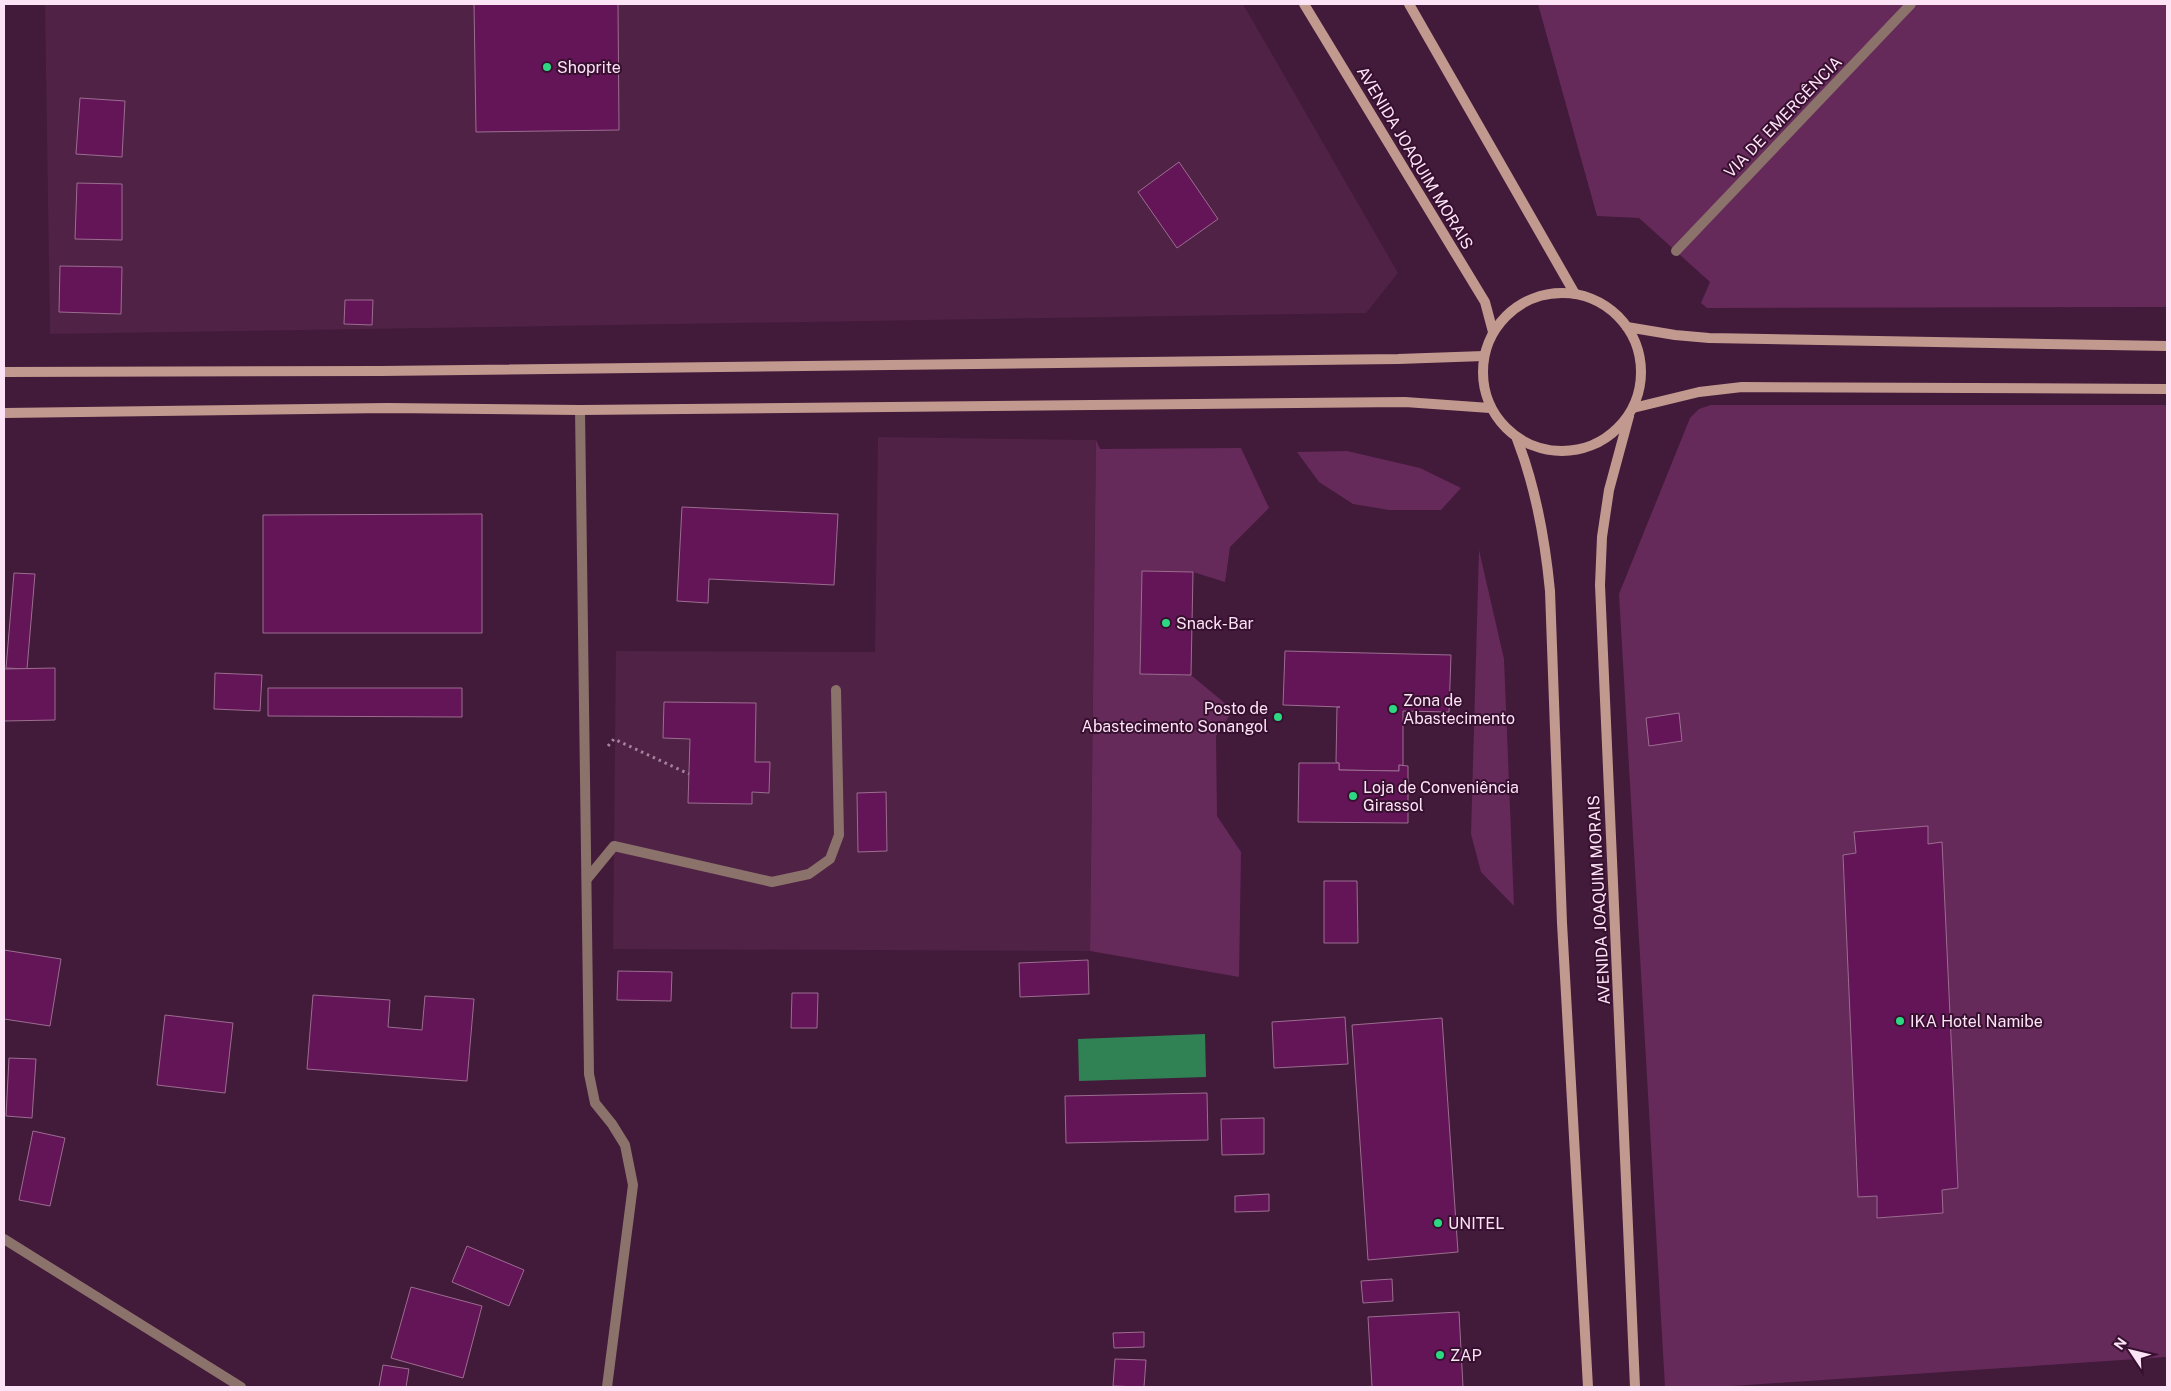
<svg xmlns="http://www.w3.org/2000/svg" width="2171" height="1391" font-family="'Public Sans',sans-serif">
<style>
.built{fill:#4f2246}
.green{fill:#652a5a}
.water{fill:#308254}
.building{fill:#641557;stroke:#9b6d90}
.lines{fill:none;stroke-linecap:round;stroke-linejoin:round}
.path{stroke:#a4839d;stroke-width:3;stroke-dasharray:2.5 4;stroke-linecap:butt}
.lane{stroke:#8b726b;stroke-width:10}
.street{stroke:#8b726b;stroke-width:10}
.secondary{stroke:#c2998e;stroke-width:10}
.poi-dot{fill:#2ed883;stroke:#371030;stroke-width:2}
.labels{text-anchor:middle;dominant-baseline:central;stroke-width:4;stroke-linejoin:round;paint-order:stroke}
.poi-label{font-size:16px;fill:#fde3f6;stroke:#371030;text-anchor:start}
.street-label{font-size:16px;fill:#fde3f6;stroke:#371030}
</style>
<rect width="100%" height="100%" fill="#421a3a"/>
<g class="built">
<path d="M45,4H1243L1398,273L1366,313L50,334Z"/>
<path d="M878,437L1096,440L1090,951L613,949L616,634V651L875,652Z"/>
</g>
<g class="green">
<path d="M1538,4H2167V307L1707,308L1701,303L1710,282L1639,218L1597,216Z"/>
<path d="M1711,405H2167V1357L1718,1387H1665L1619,594L1690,418L1699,409Z"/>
<path d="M1096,440L1100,449L1241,448L1269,508L1230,547L1225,582L1193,572L1142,571L1140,674L1191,675L1233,710L1216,736L1217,816L1241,852L1239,977L1090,951Z"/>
<path d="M1347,451L1420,468L1461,488L1441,510H1389L1353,504L1319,482L1297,452Z"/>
<path d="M1479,550L1504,659L1514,906L1481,872L1471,834Z"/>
</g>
<path class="water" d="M1205,1034L1206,1077L1079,1081L1078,1039Z"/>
<g class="building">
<path d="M474,4H618L619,130L476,132Z"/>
<path d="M80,98L125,101L122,157L76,154Z"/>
<path d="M1179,162L1218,219L1177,248L1138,192Z"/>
<path d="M77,183L122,184V240L75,239Z"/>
<path d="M60,266L122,267L121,314L59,312Z"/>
<path d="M345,300H373L372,325L344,324Z"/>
<path d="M682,507L838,514L834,585L709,579L708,603L677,601Z"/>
<path d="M482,514V633H263V515Z"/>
<path d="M1142,571L1193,572L1191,675L1140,674Z"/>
<path d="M14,573L35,574L27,669L6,668Z"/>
<path d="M1285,651L1451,655L1449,712L1403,711V766L1399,765V771L1339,770V763L1336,762L1337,707H1340L1283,705Z"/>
<path d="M55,668V720L4,721V669Z"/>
<path d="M215,673L262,675L260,711L214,709Z"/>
<path d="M268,688H462V717L268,716Z"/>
<path d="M664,702L756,703L755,762H770L769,793L752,792V804L688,803L690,739L663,738Z"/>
<path d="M1679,713L1682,741L1649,746L1646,718Z"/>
<path d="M1299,763H1339V770L1399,771V765L1408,766V823L1298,822Z"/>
<path d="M886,792L887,851L858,852L857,793Z"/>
<path d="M1928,826V844L1942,842L1958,1188L1942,1190L1943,1213L1877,1218V1196L1858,1197L1843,855L1856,853L1854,832Z"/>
<path d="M1324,881H1357L1358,943H1324Z"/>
<path d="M4,950L61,959L50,1026L4,1019Z"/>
<path d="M1088,960L1089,994L1020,997L1019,963Z"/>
<path d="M618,971L672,972L671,1001L617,1000Z"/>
<path d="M792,993H818L817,1028H791Z"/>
<path d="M313,995L390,1000L388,1027L422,1030L425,996L474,999L467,1081L307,1069Z"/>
<path d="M165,1015L233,1023L225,1093L157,1085Z"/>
<path d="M1345,1017L1348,1064L1274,1068L1272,1022Z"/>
<path d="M1442,1018L1458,1252L1368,1260L1352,1025Z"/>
<path d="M9,1058L36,1059L32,1118L6,1116Z"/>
<path d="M1207,1093L1208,1140L1066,1143L1065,1096Z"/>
<path d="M1264,1118V1154L1222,1155L1221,1119Z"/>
<path d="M33,1131L65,1138L50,1206L19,1200Z"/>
<path d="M1269,1194V1211L1235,1212V1196Z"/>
<path d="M467,1246L524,1270L509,1306L452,1282Z"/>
<path d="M1392,1279L1393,1301L1363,1303L1361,1281Z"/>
<path d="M411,1287L482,1306L463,1378L391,1358Z"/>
<path d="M1459,1312L1463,1387H1372L1368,1317Z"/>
<path d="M1144,1332V1347L1114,1348L1113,1333Z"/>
<path d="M1115,1359L1146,1360L1144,1387L1113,1386Z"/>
<path d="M383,1365L409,1369L406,1387H379Z"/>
</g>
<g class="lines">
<path class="path" d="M608,746L614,739L689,774"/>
<g class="lane">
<path d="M1676,251L1911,4"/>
<path d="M587,879L614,846L772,882L809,874L830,859L839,835L836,690"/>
</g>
<g class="street">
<path d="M580,410L589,1074L595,1103L612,1124L625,1145L633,1185L607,1387"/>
<path d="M4,1239L241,1387"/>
</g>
<g class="secondary">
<path d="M1304,4L1485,302L1493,332"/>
<path d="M1409,4L1575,294"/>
<circle cx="1562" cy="372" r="79"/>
<path d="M1627,327L1675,335L1709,338L2167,346"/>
<path d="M4,372L381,371L1398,359L1484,356"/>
<path d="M1633,408L1699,392L1742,387L2167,389"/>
<path d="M4,413L387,408L580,410L1405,402L1490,408"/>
<path d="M1629,416L1609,490L1602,537L1600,585L1635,1387"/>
<path d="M1517,439C1536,488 1545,539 1550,591L1562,923L1588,1387"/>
</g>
</g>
<g class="poi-dot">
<circle cx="547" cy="67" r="5"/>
<circle cx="1166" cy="623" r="5"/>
<circle cx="1393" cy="709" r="5"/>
<circle cx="1278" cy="717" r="5"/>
<circle cx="1353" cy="796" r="5"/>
<circle cx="1900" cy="1021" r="5"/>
<circle cx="1438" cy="1223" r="5"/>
<circle cx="1440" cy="1355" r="5"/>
</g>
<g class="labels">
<g class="poi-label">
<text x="557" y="67">Shoprite</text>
<text x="1176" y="623">Snack-Bar</text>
<text x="1403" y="700">Zona de<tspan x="1403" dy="18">Abastecimento</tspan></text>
<text x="1268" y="708" text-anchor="end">Posto de<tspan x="1268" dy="18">Abastecimento Sonangol</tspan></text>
<text x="1363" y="787">Loja de Conveniência<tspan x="1363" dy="18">Girassol</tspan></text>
<text x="1910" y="1021">IKA Hotel Namibe</text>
<text x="1448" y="1223">UNITEL</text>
<text x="1450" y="1355">ZAP</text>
</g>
<g class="street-label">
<text transform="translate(1783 117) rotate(-46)">VIA DE EMERGÊNCIA</text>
<text transform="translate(1415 158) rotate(59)">AVENIDA JOAQUIM MORAIS</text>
<text transform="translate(1599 900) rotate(-93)">AVENIDA JOAQUIM MORAIS</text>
</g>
</g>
<rect width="2171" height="1391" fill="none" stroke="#fde3f6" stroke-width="10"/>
<g transform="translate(2131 1351) rotate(305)" stroke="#371030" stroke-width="4" paint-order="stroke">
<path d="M0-4L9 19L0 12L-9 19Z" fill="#fde3f6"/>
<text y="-8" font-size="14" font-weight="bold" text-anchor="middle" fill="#fde3f6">N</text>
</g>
</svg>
